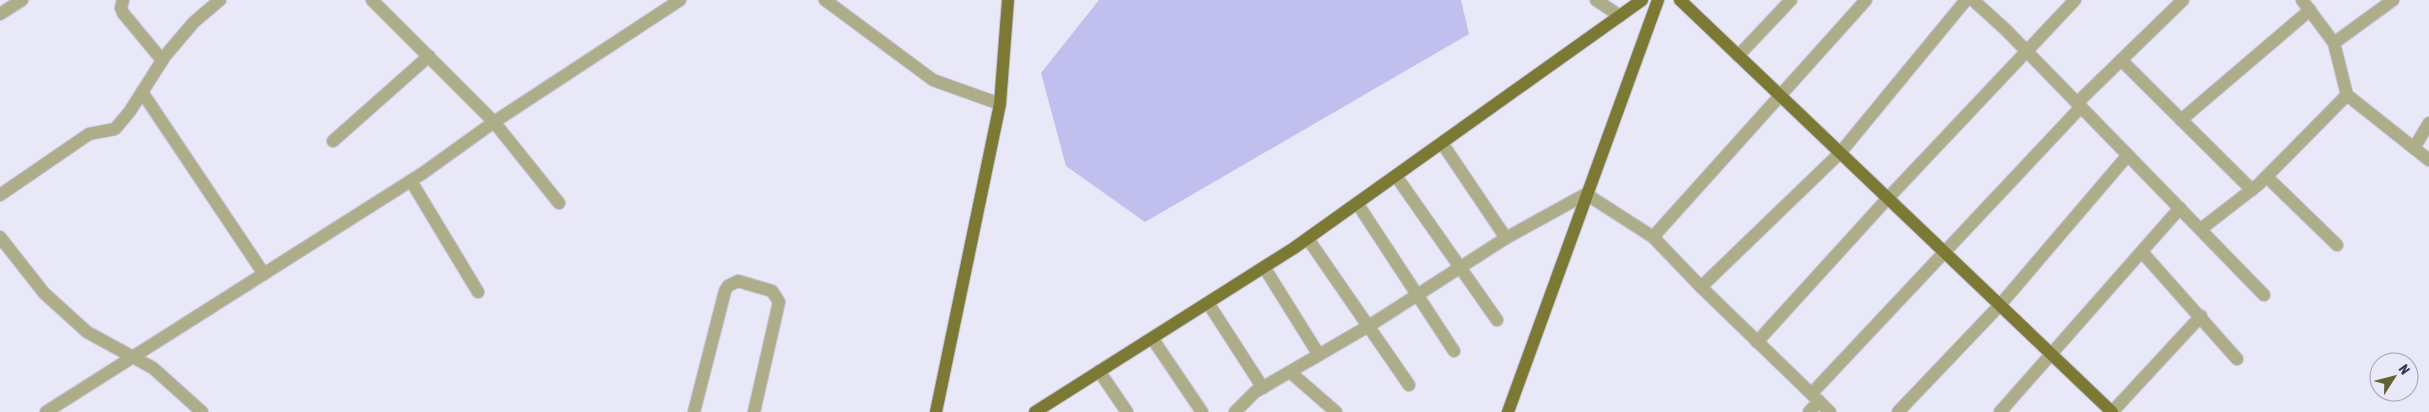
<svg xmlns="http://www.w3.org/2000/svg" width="2429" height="412" font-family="'Asap Condensed',sans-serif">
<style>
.water{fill:#c1bfed}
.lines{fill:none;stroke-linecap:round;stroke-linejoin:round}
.minor-casing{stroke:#c5c5d8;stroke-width:14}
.major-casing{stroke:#c5c5d8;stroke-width:14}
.minor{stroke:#adad8a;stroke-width:12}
.major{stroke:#7b7934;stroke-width:12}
</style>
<rect width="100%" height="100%" fill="#e8e8f8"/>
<path class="water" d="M1099,0H1461L1469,34L1145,222L1066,166L1041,73Z"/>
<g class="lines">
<defs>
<g id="minor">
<path d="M123,0L121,8L123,13L162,60"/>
<path d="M372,0L494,122L559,203"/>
<path d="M825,0L933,80L1000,104"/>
<path d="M1596,0L1620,16"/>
<path d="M1973,0L2006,30L2264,295"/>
<path d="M0,14L22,0"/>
<path d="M2334,43L2393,0"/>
<path d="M1738,56L1791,0"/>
<path d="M2121,60L2252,190"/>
<path d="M142,92L264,274"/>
<path d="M2347,95L2429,160"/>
<path d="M2077,103L2183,0"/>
<path d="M2181,120L2310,10"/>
<path d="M333,141L429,56"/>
<path d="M1442,143L1506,238"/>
<path d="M2414,148L2429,123"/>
<path d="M1396,176L1497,320"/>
<path d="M2267,177L2337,245"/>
<path d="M411,181L478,292"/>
<path d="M0,195L89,134L115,129L130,111L165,56L194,22L220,0"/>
<path d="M1357,203L1454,351"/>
<path d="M2201,229L2259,184L2347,95L2334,43L2302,0"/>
<path d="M0,237L44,293L87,332L153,368L202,412"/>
<path d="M1653,237L1866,0"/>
<path d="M1308,239L1409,385"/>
<path d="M2142,252L2237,359"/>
<path d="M1264,267L1319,355"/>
<path d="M1701,287L1840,153L1966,0"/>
<path d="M1208,303L1263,388"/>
<path d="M1152,338L1202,412"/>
<path d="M1757,342L1888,198L2075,0"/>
<path d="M1099,371L1127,412"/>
<path d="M1290,372L1336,412"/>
<path d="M1812,393L2081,107"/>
<path d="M46,412L423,173L494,122L680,0"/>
<path d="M694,412L725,291L728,286L738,281L772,291L779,302L754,412"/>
<path d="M1235,412L1255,392L1372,324L1506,238L1586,194L1653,237L1701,287L1830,412"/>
<path d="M1809,412L1819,401"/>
<path d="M1898,412L2000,305L2128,155"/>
<path d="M2000,412L2180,208"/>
<path d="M2112,412L2201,316"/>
</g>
<g id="major">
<path d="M1680,0L2112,412"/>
<path d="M936,412L1000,104L1008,0"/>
<path d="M1035,412L1294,248L1642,0"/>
<path d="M1508,412L1658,0"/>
</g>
</defs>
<use href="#minor" class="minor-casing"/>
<use href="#major" class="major-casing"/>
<use href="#minor" class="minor"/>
<use href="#major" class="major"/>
</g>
<g transform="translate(2394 377) rotate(54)"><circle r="24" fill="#e8e8f8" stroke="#a2a1b7"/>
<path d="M0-4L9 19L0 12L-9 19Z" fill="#64622f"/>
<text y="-8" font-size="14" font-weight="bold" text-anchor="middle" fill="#393756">N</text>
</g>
</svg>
